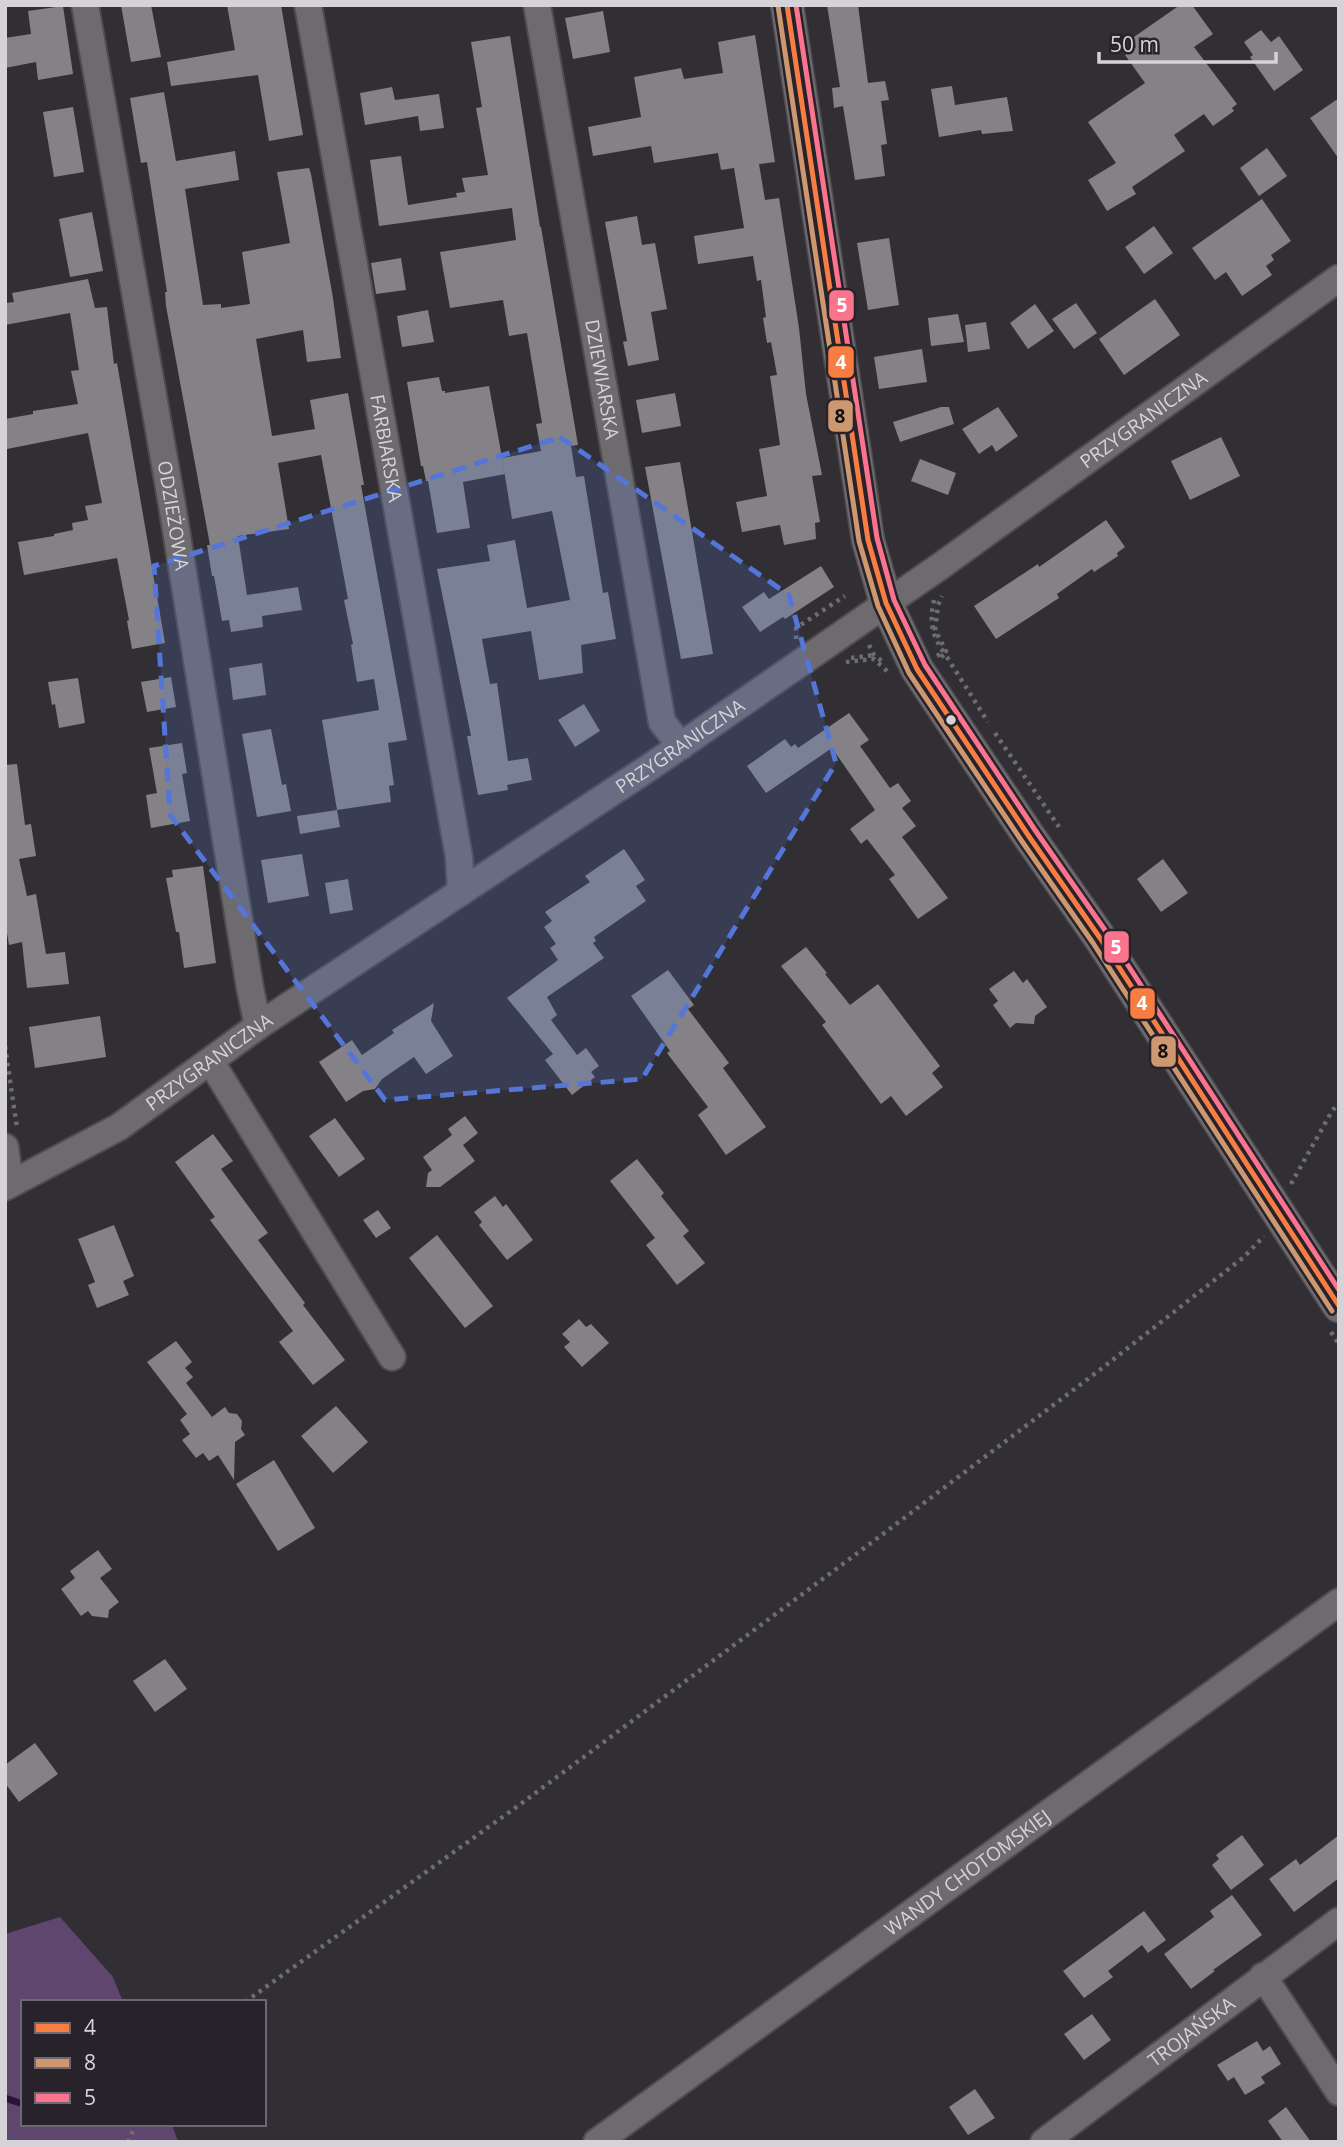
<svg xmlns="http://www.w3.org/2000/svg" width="1344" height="2147" font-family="'Open Sans',sans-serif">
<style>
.green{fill:#5f466e}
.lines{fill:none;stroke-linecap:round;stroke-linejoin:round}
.stream{stroke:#2d103b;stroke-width:7}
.building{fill:#848286}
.minor-casing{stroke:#4f4c50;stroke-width:30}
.tertiary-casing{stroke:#4f4c50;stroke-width:35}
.path{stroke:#6d6c6f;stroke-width:4.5;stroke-dasharray:3.5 5;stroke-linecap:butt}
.minor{stroke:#6d6b6e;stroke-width:26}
.tertiary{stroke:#6d6b6e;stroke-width:32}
.bus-1-casing{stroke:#28232b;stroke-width:10}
.bus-2-casing{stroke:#28232b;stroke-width:10}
.bus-3-casing{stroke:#28232b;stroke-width:10}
.bus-1{stroke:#f77d43;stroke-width:5}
.bus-2{stroke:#cd976f;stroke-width:5}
.bus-3{stroke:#fc738d;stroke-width:5}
.marked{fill:#5476d8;fill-opacity:0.2;stroke:#5476d8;stroke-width:5;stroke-dasharray:14 9;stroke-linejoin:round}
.bus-dot{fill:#d6d3d8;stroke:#28232b;stroke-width:2.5}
.labels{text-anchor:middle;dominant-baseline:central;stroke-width:7;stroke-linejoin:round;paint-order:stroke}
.street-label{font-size:19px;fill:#d6d3d8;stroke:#28232b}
.line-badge{stroke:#28232b;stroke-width:2.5}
.badge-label{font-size:19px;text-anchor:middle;font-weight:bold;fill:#fff}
.pale-badge-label{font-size:19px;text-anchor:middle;font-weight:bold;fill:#111}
</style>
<rect width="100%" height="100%" fill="#312f33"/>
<path class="green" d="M60,1917L113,1977L123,2002H23V2124H172L178,2142H5V1934Z"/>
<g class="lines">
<path class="stream" d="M5,2098L23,2104"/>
</g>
<g class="building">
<path d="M121,5H151L161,57L131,62Z"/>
<path d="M227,5H281L303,135L269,141L258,75L171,86L167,62L235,50Z"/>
<path d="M827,5H858L868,83L885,81L889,100L881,101L887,144L881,145L885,176L855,180L843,106L834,108L832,88L840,87Z"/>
<path d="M1180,5H1192L1213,34L1194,47L1237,104L1232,108L1234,111L1213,126L1204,114L1174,135L1185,151L1132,187L1136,194L1107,211L1088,180L1116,163L1088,122L1145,83L1125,55L1136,47L1131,39Z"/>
<path d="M63,6L73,74L38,80L36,62L5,68V38L31,34L28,11Z"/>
<path d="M603,11L610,52L573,59L565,18Z"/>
<path d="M1261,30L1271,42L1279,36L1303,70L1274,91L1250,57L1253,55L1244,42Z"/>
<path d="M755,35L775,162L759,164L765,200L779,198L799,328L806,394L822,475L812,476L820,522L815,523L816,539L784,545L780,525L742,532L736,502L767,496L759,449L780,445L770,376L777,375L771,342L767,343L763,318L766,317L761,280L757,281L753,256L698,264L694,236L744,228L734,168L721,170L718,153L654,163L651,146L593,156L588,127L641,117L634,77L681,68L684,79L723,73L718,42Z"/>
<path d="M510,36L540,227H541L578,445L571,446L576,477L584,476L603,593L608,592L616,639L581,645L583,673L539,680L531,631L482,639L490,684L497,683L508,761L528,758L532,780L507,785L508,790L478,795L467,736H471L437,569L490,561L487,545L515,540L527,608L570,600L552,511L512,519L502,458L541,451L536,424L542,423L527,333L509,336L503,300L450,308L440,252L516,240L512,208L379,226L370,160L401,156L408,205L457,197L456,193L465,192L462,178L488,175L476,108L482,107L471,42Z"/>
<path d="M952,86L955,105L1007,97L1013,131L982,134L981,130L939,137L931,89Z"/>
<path d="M392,87L395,100L439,94L444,128L420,131L418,116L365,125L360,93Z"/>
<path d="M164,92L176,161L235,151L239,180L185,189L203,305L221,304V308L250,304L242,252L290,243L277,172L309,168L311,174L333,298L341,358L307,362L303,330L256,339L272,436L315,429L310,400L348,393L364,485H361L407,740L388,743L394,785L389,786L391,802L337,810L340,827L300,834L297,816L337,810L322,720L379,710L374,679L357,682L351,645L353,644L344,600L348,599L321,455L278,463L289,529L238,536L247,595L298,587L302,610L262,616L263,627L231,632L229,620L222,621L214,576H212L207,545H210L166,306L165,292H167L147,162L141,163L130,98Z"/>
<path d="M1339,98V159L1310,118Z"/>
<path d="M73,107L84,172L54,177L43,112Z"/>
<path d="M1267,148L1287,176L1259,196L1240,168Z"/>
<path d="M1262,199L1291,241L1271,255L1274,260L1266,266L1272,275L1242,296L1226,272L1215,280L1192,248Z"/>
<path d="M92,212L103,271L70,277L59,219Z"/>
<path d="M637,216L642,245L655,243L667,309L651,312L659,360L628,366L623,342L627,341L605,222Z"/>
<path d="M1154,226L1173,253L1144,274L1125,247Z"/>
<path d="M889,238L899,305L868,310L857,243Z"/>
<path d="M401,258L406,290L376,294L371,263Z"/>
<path d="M88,279L95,308L107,307L114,364L117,363L165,643L132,649L127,621L129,620L117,558L24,575L18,542L54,536V534L73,530L72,523L88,520L85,506L102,503L88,433L7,449L5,438V419L33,414V411L78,404L71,371L79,370L70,313L5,325V303L14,302L12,293Z"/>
<path d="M1155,299L1180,335L1124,375L1099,339Z"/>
<path d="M1076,303L1097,333L1074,349L1052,319Z"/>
<path d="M1035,304L1054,331L1028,349L1010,323Z"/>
<path d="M428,310L434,342L402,347L397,316Z"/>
<path d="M958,314L964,342L931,346L928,318Z"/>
<path d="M986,322L990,349L968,352L965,325Z"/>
<path d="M922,349L927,382L879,389L874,357Z"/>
<path d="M439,377L442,391H445V393L489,386L505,474L463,482L470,528L437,533L428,481H426L423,466H421L407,382Z"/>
<path d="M675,393L681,426L642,433L636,400Z"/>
<path d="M941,407H949L954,424L900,442L893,422Z"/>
<path d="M998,407L1018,436L996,452L992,445L979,454L962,429Z"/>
<path d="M1221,437L1240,476L1190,500L1171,461Z"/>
<path d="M920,459L956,473L948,495L911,481Z"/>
<path d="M680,462L713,654L681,659L645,467Z"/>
<path d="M1106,520L1125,547L1117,553L1118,556L1094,572L1092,569L1057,594L1059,598L996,639L974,606L1038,564L1039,567Z"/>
<path d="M821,566L834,587L785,619L783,617L760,632L742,607L764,592L769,599Z"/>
<path d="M262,663L266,695L233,700L229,668Z"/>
<path d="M171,677L176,707L147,712L141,682Z"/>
<path d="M78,678L85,723L59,728L55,704L52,705L48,682Z"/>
<path d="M584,704L600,731L575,747L558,720Z"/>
<path d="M849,713L869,740L860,746L890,788L898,783L911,801L902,808L916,826L902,837L948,898L918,919L889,879L895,875L867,839L861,844L850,829L875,810L832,748L766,793L747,766L785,739L791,747L795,744L798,748Z"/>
<path d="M271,729L282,785L286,784L291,811L257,817L242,734Z"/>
<path d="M182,743L187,773L182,774L190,821L151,828L146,795L157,793L149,748Z"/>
<path d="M17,764L25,825L31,824L36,856L19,859L27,896L36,894L46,954L65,952L69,984L27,988L22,942L9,945L5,921V765Z"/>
<path d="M624,849L645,880L636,886L646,901L594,937L596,941L593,943L604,958L547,997L557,1015L551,1020L577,1055L586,1048L599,1066L591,1072L595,1077L572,1095L545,1060L553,1054L507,998L558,960L550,948L556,944L544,927L552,921L545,912L590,882L585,876Z"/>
<path d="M302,854L309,896L268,903L261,860Z"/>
<path d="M1163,859L1188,893L1161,912L1137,879Z"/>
<path d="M203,866L216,963L184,968L179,932H176L166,878L173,877L172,870Z"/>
<path d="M348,879L353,910L330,914L325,883Z"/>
<path d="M806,947L827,973L825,974L850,1005L878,984L940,1066L932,1073L943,1087L906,1116L891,1096L881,1104L822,1025L826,1022L781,966Z"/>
<path d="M668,970L694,1005L688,1009L729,1063L723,1068L766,1127L726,1155L698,1115L708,1107L667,1053L670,1051L631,996Z"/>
<path d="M1014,971L1023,983L1027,979L1047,1007L1035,1016L1034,1024L1016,1023L1010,1028L993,1005L998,1001L989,989Z"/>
<path d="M434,1003L431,1021L453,1056L426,1074L414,1057L382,1079L375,1089L363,1091L346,1102L319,1062L352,1040L362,1055L394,1033L392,1030Z"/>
<path d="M100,1016L106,1057L35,1068L29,1027Z"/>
<path d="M465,1116L478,1133L463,1145L475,1161L440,1187H426L428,1173L432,1170L423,1157L452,1135L448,1129Z"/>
<path d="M335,1118L365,1159L339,1177L309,1136Z"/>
<path d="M213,1134L233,1161L221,1169L268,1233L258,1240L305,1303L303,1305L345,1360L313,1385L279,1342L293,1331L210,1220L215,1217L175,1162Z"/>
<path d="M637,1159L664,1193L661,1196L689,1231L683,1236L705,1263L677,1285L646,1245L655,1238L610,1181Z"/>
<path d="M495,1196L503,1207L506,1204L533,1240L507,1260L479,1225L482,1222L474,1212Z"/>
<path d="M378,1210L391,1228L376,1238L363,1220Z"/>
<path d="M114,1225L134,1276L123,1281L129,1295L97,1308L88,1285L95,1282L78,1239Z"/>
<path d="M437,1235L493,1306L465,1328L409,1258Z"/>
<path d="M579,1319L586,1327L591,1324L609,1343L582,1367L564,1347L570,1342L562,1334Z"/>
<path d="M176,1341L192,1362L185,1368L193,1377L186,1383L212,1417L225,1407L229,1413L237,1414L242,1421L241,1429L245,1435L235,1442L234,1480L218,1455L209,1461L203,1453L196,1458L182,1440L190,1434L180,1420L187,1414L147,1362Z"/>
<path d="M336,1406L368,1442L333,1473L301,1436Z"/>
<path d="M274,1460L315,1528L278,1551L236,1484Z"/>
<path d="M98,1550L112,1569L100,1578L119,1602L109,1610L108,1618L92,1616L88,1611L81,1616L61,1589L75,1578L70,1571Z"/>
<path d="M165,1659L187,1689L155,1712L133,1681Z"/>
<path d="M35,1743L58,1774L19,1802L5,1783V1765Z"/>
<path d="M1242,1835L1264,1865L1231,1890L1212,1865L1219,1859L1216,1855Z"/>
<path d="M1339,1835V1878L1294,1912L1269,1879L1296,1859L1300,1865Z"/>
<path d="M1232,1895L1262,1935L1213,1970L1215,1971L1191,1989L1164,1954L1214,1917L1210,1911Z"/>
<path d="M1144,1911L1166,1940L1148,1953L1142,1945L1108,1971L1113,1977L1084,1998L1063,1971Z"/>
<path d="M1092,2014L1111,2040L1084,2060L1064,2034Z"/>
<path d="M1257,2041L1263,2051L1270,2046L1281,2064L1261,2077L1265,2083L1245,2095L1234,2077L1228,2081L1217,2065Z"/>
<path d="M975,2089L995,2118L968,2135L949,2107Z"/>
<path d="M1286,2107L1311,2142H1283L1268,2121Z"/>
</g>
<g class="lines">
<defs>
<g id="minor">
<path id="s1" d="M85,5L171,499L250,988L258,1026"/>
<path id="s2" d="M308,5L459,857L461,892"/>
<path id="s3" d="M537,5L662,722L681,746"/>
<path d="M211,1062L392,1357"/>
<path d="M5,1147L10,1184"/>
<path id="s4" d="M5,1187L119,1127L258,1026L647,769L942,565L1339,278"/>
<path d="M1263,1976L1339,2092"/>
<path id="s5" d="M597,2142L1339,1602"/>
<path id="s6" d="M1044,2142L1339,1921"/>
</g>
<path id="tertiary" d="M787,5L868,540L886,603L917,669L1028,835L1100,938L1339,1306"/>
</defs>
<use href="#minor" class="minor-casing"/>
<use href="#tertiary" class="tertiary-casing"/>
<g class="path">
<path d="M934,600C929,622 932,636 945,654"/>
<path d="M796,639V628L845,596"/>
<path d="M869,645L874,655L883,662"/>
<path d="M937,656L946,651L935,630L938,605L942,596"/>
<path d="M941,657L945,654L988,722"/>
<path d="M851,658L874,655"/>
<path d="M846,662L874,659L888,672"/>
<path d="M995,733L1059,827"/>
<path d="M5,1046L17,1128"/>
<path d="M1291,1184L1332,1111L1339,1103"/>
<path d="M1331,1332L1339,1344"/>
<path d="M245,2002L522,1803L879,1537L1101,1369L1244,1257L1264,1236"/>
<path d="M128,2142L136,2124"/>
</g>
<use href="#minor" class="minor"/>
<use href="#tertiary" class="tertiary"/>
<defs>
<path id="bus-1" d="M787,5L868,540L886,603L917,669L1028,835L1100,938L1339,1306"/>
<path id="bus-2" d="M778,6L859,541L878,606L909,673L1021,840L1093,943L1332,1311"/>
<path id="bus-3" d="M796,5L877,538L894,600L925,665L1035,830L1107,933L1339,1290"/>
</defs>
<use href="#bus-1" class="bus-1-casing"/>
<use href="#bus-2" class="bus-2-casing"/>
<use href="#bus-3" class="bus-3-casing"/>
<use href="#bus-1" class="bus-1"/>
<use href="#bus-2" class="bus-2"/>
<use href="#bus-3" class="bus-3"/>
</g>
<path class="marked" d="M560,437L789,595L836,763L642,1079L385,1100L170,815L154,566Z"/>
<circle class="bus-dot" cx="951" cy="720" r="6"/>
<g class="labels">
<g class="street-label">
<text stroke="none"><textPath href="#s3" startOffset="380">DZIEWIARSKA</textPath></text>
<text stroke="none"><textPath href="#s4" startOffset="1374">PRZYGRANICZNA</textPath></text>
<text stroke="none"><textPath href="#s2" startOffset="450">FARBIARSKA</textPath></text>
<text stroke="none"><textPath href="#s1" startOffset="518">ODZIEŻOWA</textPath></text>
<text stroke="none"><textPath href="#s4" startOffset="807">PRZYGRANICZNA</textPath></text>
<text stroke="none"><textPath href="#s4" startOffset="240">PRZYGRANICZNA</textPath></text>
<text stroke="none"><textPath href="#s5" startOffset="458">WANDY CHOTOMSKIEJ</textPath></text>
<text stroke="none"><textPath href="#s6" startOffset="184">TROJAŃSKA</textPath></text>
</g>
</g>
<g class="line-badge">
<rect x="828" y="289" width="27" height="33" rx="7" fill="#fc738d"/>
<rect x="827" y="345" width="28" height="34" rx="7" fill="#f77d43"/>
<rect x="827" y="399" width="27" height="34" rx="7" fill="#cd976f"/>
<rect x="1103" y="930" width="27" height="34" rx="7" fill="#fc738d"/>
<rect x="1129" y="987" width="27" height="33" rx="7" fill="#f77d43"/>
<rect x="1150" y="1035" width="27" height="33" rx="7" fill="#cd976f"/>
</g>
<g class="badge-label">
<text x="842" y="312">5</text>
<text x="841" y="369">4</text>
<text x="1116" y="954">5</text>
<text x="1142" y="1010">4</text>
</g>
<g class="pale-badge-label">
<text x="840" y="423">8</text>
<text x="1163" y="1058">8</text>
</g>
<rect width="1344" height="2147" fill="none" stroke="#d6d3d8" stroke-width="14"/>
<rect x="21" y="2000" width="245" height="126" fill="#28232b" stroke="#6e6970" stroke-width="2"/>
<rect x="35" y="2023" width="35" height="10" fill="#f77d43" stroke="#6e6970" stroke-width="2"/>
<text x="84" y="2035" font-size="21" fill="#d6d3d8">4</text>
<rect x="35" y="2058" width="35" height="10" fill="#cd976f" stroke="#6e6970" stroke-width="2"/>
<text x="84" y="2070" font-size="21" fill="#d6d3d8">8</text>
<rect x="35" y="2093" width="35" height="10" fill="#fc738d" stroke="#6e6970" stroke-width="2"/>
<text x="84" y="2105" font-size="21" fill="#d6d3d8">5</text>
<path d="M1099 52v10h177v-10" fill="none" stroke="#d6d3d8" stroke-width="3.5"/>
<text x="1110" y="52" font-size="21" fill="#d6d3d8" stroke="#28232b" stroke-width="5" paint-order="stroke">50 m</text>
</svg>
